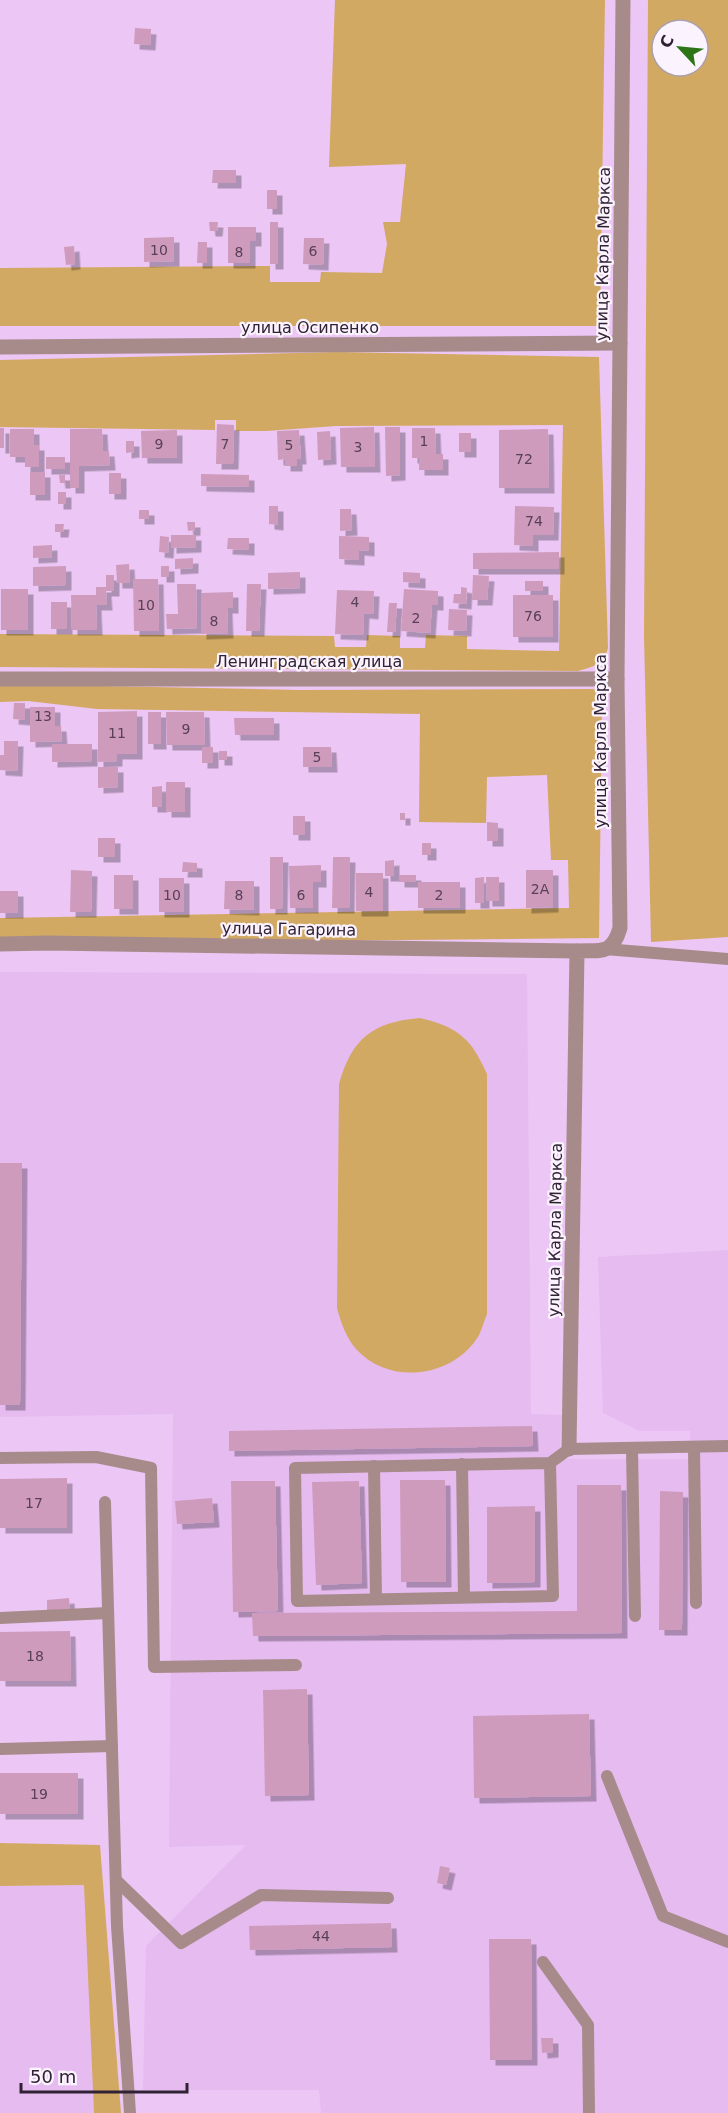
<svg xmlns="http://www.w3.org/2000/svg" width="728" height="2113" font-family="'DejaVu Sans',sans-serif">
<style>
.built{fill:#e6bbf0}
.green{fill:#d2a962;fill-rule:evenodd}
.building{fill:#cf9bbd;filter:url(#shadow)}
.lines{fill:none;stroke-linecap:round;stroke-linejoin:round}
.service{stroke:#a78b8b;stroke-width:12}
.minor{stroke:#a78b8b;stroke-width:15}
.labels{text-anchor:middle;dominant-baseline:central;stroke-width:4.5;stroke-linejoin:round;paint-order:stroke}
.number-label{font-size:14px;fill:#584056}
.street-label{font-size:16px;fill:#302234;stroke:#fbf3fd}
</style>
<defs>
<filter id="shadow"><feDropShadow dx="5.5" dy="5.5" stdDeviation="0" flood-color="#0004"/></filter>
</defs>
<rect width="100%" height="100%" fill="#ecc6f5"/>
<g class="built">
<path d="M0,972L527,974L531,1414L562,1415L559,1459H690V1431H640L603,1413L598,1257L728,1250V2113H321L319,2090H143L146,1946L246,1845L169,1847L173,1414L0,1417Z"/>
<path d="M85,1885L94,2113H0V1886Z"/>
</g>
<g class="green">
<path d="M335,0H605L600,326H0V268L270,266V282H320L321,272L382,273L387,244L383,222H400L406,164L329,167Z"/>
<path d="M648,0H728V937L651,942L644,636ZM662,30H698V66H662Z"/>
<path d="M337,352L599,357L608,648C604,664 593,667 578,671L0,667V634L334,636L335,647H366L367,635L400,636V648H425L426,635L467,636V649L559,651L563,425L336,426L266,431H236V420H215V430L0,427V360Z"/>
<path d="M0,684L300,690L594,689L597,691L602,703L599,938L0,944V918L569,908L568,860H551L547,775L487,777L486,823L419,822L420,714L97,709L28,701L0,702Z"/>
<path d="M420,1018C458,1027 471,1038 487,1074V1314C484,1321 482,1329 479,1335C454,1378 389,1386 356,1349C346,1337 341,1323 337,1308L339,1084C352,1038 373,1022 420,1018Z"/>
<path d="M0,1843L100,1845L121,2113H94L84,1885L0,1886Z"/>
</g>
<g class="building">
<path d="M135,28L151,29L150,45L134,44Z"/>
<path d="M213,170H236V183H212Z"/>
<rect x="267" y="190" width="10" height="19"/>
<path d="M209,222H218L217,231H210Z"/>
<rect x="270" y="222" width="8" height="42"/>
<path d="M228,227H256V241H250V263H228Z"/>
<path d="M174,237V261L144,262V238Z"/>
<path d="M304,238H324L323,265L303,264Z"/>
<path d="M198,242H207V263H197Z"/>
<path d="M74,246L75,264L66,265L64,247Z"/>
<path d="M217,424L234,425L233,464H216Z"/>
<path d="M374,427L375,467H341L340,428Z"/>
<path d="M385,427H400V475L386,476Z"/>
<rect x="0" y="428" width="4" height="20"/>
<path d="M412,428H435L436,454H443V470H419V458H412Z"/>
<path d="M10,429H34V445H39V467H25V457H10Z"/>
<path d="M70,429H102L103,451H109L110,465L79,466V488H70Z"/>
<path d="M548,429L549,488H499V430Z"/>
<path d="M177,430V458H142L141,431Z"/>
<path d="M299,430L301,459H297V466H285V459L278,460L277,431Z"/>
<path d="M330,431L331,459L318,460L317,432Z"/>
<rect x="459" y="433" width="12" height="19"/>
<path d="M126,441H134V452L126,453Z"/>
<rect x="46" y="457" width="19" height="12"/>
<rect x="30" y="472" width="15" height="23"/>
<rect x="109" y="473" width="12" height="21"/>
<path d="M201,474L249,475V487L201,486Z"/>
<path d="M59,475H65V483H60Z"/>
<rect x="58" y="492" width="8" height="12"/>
<path d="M269,506H278V525L269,524Z"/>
<path d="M515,506L554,507L553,535H533V546L514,545Z"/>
<path d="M340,509H351L352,530L340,531Z"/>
<rect x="139" y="510" width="10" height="9"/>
<path d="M187,522H195V530L188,531Z"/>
<path d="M55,524H64L63,532H55Z"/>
<path d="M171,535H196V547L171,548Z"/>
<path d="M160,536L169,537L168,553L159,552Z"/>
<path d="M339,536L369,537V551L359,550V560L339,559Z"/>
<path d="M228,538H249V550L227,549Z"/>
<path d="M52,545V557L33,558V546Z"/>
<path d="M559,552V569H473V553Z"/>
<path d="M193,558V568L175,569V559Z"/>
<path d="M129,564L130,583H117L116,565Z"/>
<path d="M66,566V585L33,586V567Z"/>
<rect x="161" y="566" width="8" height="11"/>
<path d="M300,572V588L268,589V573Z"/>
<path d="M403,572L420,573V583L403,582Z"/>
<path d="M106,575H114V591H106L107,605H96L97,630H72L71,595H96V587H106Z"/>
<path d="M473,575L489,576L487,600H472Z"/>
<path d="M133,579H158L159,631H134Z"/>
<rect x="525" y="581" width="18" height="10"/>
<path d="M177,584H196L197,628L167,629L166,614H178Z"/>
<path d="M247,584H261L259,631H246Z"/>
<path d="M461,587L467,588L466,604L453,603L454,594H461Z"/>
<rect x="1" y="589" width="27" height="41"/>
<path d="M404,589L438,591V605H432L430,633L401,631Z"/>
<path d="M337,590L374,591L373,614L364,613L363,635L335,634Z"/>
<path d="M233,592V608H227L228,633L201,634V593Z"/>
<rect x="513" y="595" width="40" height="42"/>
<rect x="51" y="602" width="16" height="27"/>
<path d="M389,603H397L395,632H387Z"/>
<path d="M449,609L467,610L466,631L448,630Z"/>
<path d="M14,703H25V720L13,719Z"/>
<path d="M30,707H55V726H61L62,741L30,742Z"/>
<path d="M137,711V754H117V761L98,762V712Z"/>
<rect x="148" y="712" width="13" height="32"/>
<path d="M166,712H204L205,745H167Z"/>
<path d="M234,718H274V735H235Z"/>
<path d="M4,741H18L17,771L0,770V755H4Z"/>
<path d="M52,744H92V761L52,762Z"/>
<rect x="202" y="747" width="11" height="16"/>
<path d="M303,747H331L332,767H303Z"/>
<rect x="219" y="751" width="8" height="9"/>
<path d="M98,767H118V787L98,788Z"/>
<rect x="166" y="782" width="19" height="30"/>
<path d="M162,786V807H152V787Z"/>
<rect x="400" y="813" width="5" height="7"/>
<rect x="293" y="816" width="12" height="19"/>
<path d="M487,822L498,823V841H487Z"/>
<rect x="98" y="838" width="17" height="19"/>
<rect x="422" y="843" width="9" height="12"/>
<path d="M270,857H283L282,909H270Z"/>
<path d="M333,857H350L349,908H332Z"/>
<path d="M394,860V876H385V861Z"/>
<path d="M183,862L197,863V872H182Z"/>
<path d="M321,865V882H313V908H290L289,866Z"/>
<path d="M71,870L92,871L91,912H70Z"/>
<path d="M526,870H553V907L526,908Z"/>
<rect x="356" y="873" width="27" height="38"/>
<rect x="114" y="875" width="19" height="34"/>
<rect x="399" y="875" width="17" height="7"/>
<path d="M484,877V903H475V878Z"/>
<path d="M486,877H499V901H487Z"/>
<rect x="159" y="878" width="25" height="34"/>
<path d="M225,881H254V910L224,909Z"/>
<rect x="418" y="882" width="42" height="26"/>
<rect x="0" y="891" width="18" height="22"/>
<path d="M0,1163H22L20,1405H0Z"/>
<path d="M532,1426L533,1446L229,1451V1431Z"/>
<path d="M67,1478V1528H0V1479Z"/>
<path d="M400,1480H445L446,1582H401Z"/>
<path d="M231,1481H275L278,1611L233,1612Z"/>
<path d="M359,1481L362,1583L316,1585L312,1482Z"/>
<path d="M577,1485H621L622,1633L253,1636L252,1613L577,1611Z"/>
<path d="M660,1491L683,1492L682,1630H659Z"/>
<path d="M212,1498L214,1522L177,1524L175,1501Z"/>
<path d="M535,1506V1582L487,1583V1507Z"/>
<path d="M69,1598L70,1610L47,1612V1600Z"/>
<path d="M70,1631L71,1681H0V1632Z"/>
<path d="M307,1689L309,1795L265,1796L263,1690Z"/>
<path d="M589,1714L591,1796L474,1798L473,1716Z"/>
<rect x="0" y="1773" width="78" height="41"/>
<path d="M440,1866L450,1868L446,1885L437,1883Z"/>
<path d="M391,1923L392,1947L250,1950L249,1926Z"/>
<path d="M489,1939H531L532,2060H490Z"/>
<path d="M541,2038H553V2052L542,2053Z"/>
</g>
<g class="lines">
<g class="service">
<path d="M605,949L728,959"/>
<path d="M694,1448L696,1603"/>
<path d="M632,1449L635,1616"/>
<path d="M0,1458L96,1457L151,1468L154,1667L296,1665"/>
<path d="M550,1463L553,1596L297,1601L295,1468L550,1463L569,1449L728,1446"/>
<path d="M462,1464L464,1597"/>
<path d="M374,1466L376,1599"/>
<path d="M105,1502L117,1926L130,2113"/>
<path d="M0,1618L108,1613"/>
<path d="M0,1749L112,1746"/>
<path d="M607,1776L663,1916L728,1942"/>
<path d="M116,1880L181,1943L261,1895L388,1898"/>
<path d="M543,1962L588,2025L589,2113"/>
</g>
<g class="minor">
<path d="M0,347L620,343"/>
<path d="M0,679H617"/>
<path d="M0,944L48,943L577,951"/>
<path d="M569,1449L577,951C602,950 612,955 620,928L617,679L623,0"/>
</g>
</g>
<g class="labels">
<g class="number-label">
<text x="159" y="250">10</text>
<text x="313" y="251">6</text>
<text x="239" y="252">8</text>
<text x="424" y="441">1</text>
<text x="159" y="444">9</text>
<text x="225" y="444">7</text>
<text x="289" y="445">5</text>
<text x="358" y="447">3</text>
<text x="524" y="459">72</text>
<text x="534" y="521">74</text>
<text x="355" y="602">4</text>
<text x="146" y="605">10</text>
<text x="533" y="616">76</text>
<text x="416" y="618">2</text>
<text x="214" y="621">8</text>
<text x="43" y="716">13</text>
<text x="186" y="729">9</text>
<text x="117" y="733">11</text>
<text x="317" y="757">5</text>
<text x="540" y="889">2А</text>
<text x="369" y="892">4</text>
<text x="172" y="895">10</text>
<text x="239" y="895">8</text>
<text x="301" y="895">6</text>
<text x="439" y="895">2</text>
<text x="34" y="1503">17</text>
<text x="35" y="1656">18</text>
<text x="39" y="1794">19</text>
<text x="321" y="1936">44</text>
</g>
<g class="street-label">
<text transform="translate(603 254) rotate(-89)">улица Карла Маркса</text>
<text x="310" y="327">улица Осипенко</text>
<text x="309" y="661">Ленинградская улица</text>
<text transform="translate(600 741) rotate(-90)">улица Карла Маркса</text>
<text transform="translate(289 929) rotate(1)">улица Гагарина</text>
<text transform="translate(555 1230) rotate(-89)">улица Карла Маркса</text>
</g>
</g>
<g transform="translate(680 48) rotate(296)"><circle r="28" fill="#fbf3fd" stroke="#aa9fad" stroke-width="1.5"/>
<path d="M0-4.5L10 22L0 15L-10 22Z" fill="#2c7416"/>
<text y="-9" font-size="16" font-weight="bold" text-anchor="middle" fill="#302234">С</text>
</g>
<path d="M21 2083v9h166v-9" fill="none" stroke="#302234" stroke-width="3"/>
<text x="30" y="2083" font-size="18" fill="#302234" stroke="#fbf3fd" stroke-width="4.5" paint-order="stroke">50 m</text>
</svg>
